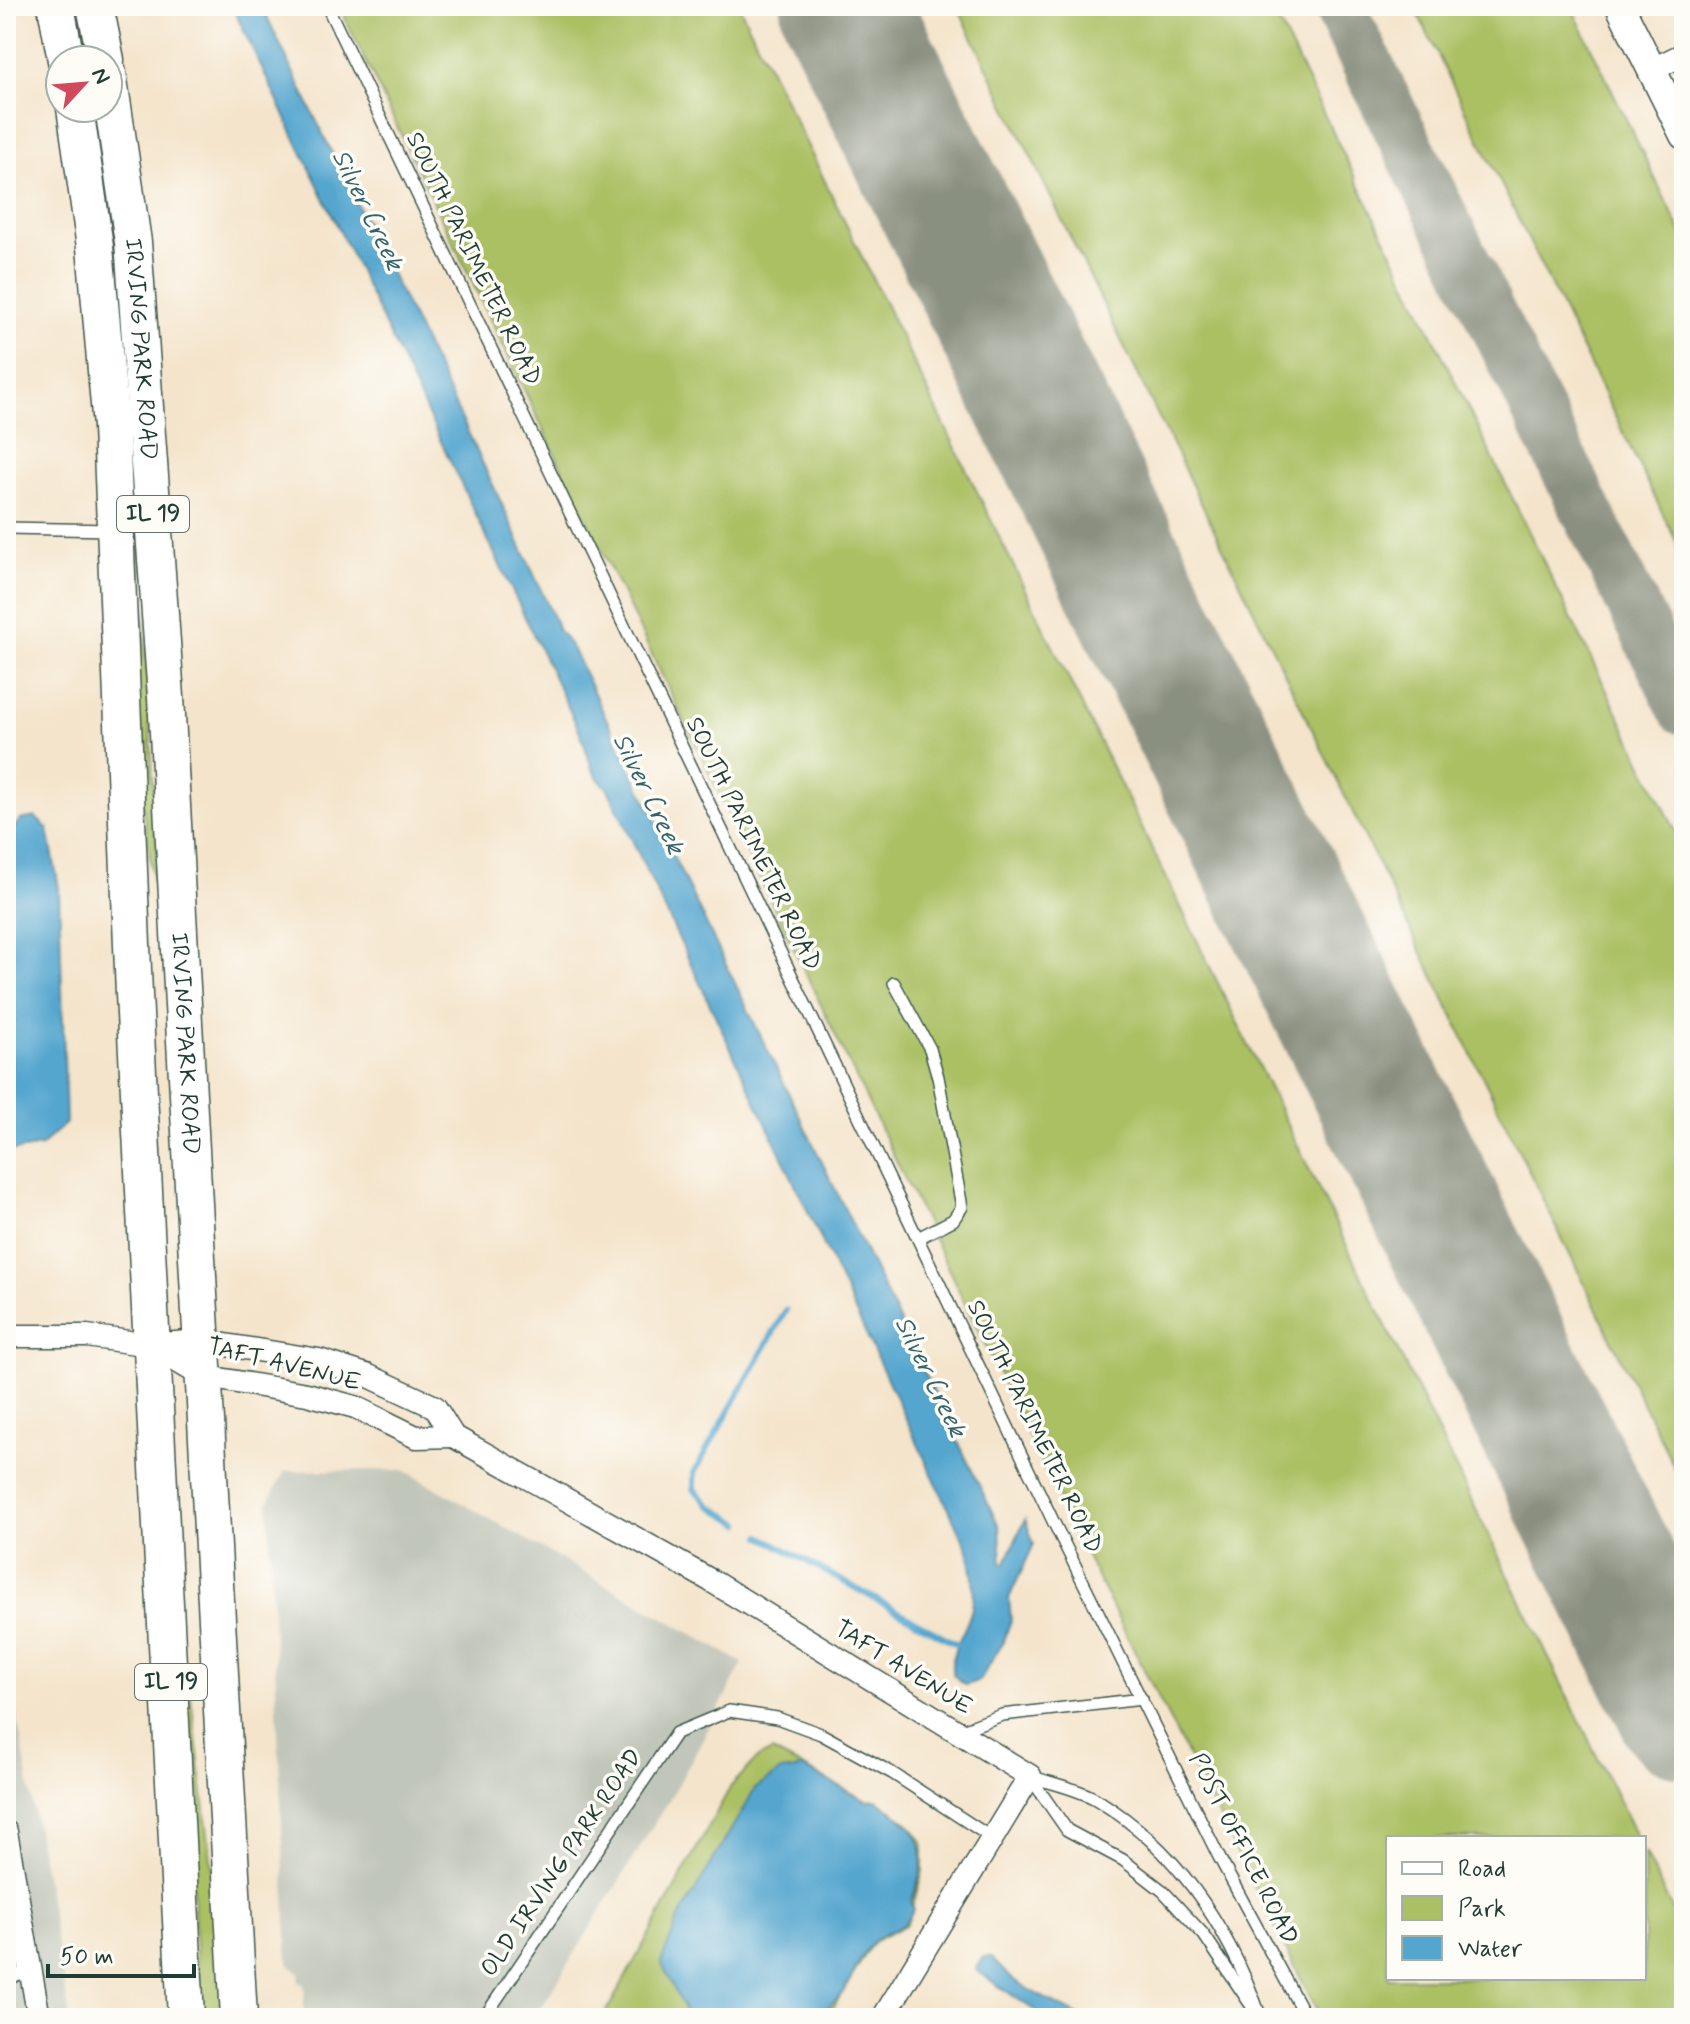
<svg xmlns="http://www.w3.org/2000/svg" width="1690" height="2024" font-family="Mynerve,sans-serif">
<style>
.industrial{fill:#c1c6ba}
.green{fill:#abc064;stroke:#657e4c;stroke-width:2}
.water{fill:#54a6cf;stroke:#3a7282;stroke-width:2}
.lines{fill:none;stroke-linecap:round;stroke-linejoin:round}
.stream{stroke:#54a6cf;stroke-width:6}
.taxiway{stroke:#8a9080;stroke-width:52}
.runway{stroke:#8a9080;stroke-width:130}
.service-casing{stroke:#3f564b;stroke-width:14}
.minor-casing{stroke:#3f564b;stroke-width:25}
.tertiary-casing{stroke:#3f564b;stroke-width:31}
.primary-casing{stroke:#3f564b;stroke-width:39}
.service{stroke:#fff;stroke-width:11}
.minor{stroke:#fff;stroke-width:22}
.tertiary{stroke:#fff;stroke-width:28}
.primary{stroke:#fff;stroke-width:36}
.labels{text-anchor:middle;dominant-baseline:central;stroke-width:7;stroke-linejoin:round;paint-order:stroke}
.shield{fill:#fdfcf7;stroke:#62766e;stroke-width:2}
.shield-label{font-size:22px;font-weight:bold;fill:#1f3d34}
.street-label{font-size:24px;fill:#1f3d34;stroke:#fdfcf7}
.water-label{font-size:26px;font-style:italic;fill:#32626a;stroke:#fdfcf7}
</style>
<rect width="100%" height="100%" fill="#fdfcf7"/>
<filter id="ink" filterUnits="userSpaceOnUse"><feTurbulence type="fractalNoise" baseFrequency=".0125" numOctaves="2"/><feDisplacementMap in="SourceGraphic" scale="16" xChannelSelector="R" yChannelSelector="G"/><feConvolveMatrix kernelMatrix="1 2 1 2 8 2 1 2 1" color-interpolation-filters="sRGB"/></filter>
<filter id="wash" filterUnits="userSpaceOnUse"><feTurbulence type="fractalNoise" baseFrequency=".006" numOctaves="4" result="noise"/><feDisplacementMap in="SourceGraphic" scale="32" xChannelSelector="R" yChannelSelector="G"/><feGaussianBlur stdDeviation="1.8" result="paint"/><feColorMatrix in="noise" values="0 0 0 0 0 0 0 0 0 0 0 0 0 0 0 0 0 1.4 0 .05"/><feComposite in="paint" operator="in"/></filter>
<g filter="url(#wash)">
<rect width="100%" height="100%" fill="#f4e4cb"/>
<g class="industrial">
<path d="M404,1470L743,1663L678,1785L535,2018H303L305,1986L298,1981L300,1974L288,1963L268,1502L285,1471Z"/>
<path d="M6,1654L70,2018H6Z"/>
</g>
<g class="green">
<path d="M339,6H739L1637,1838H1388V1978H1644V1852L1684,1933V2018H1321L1096,1575Z"/>
<path d="M957,6H1271L1684,848V1487Z"/>
<path d="M1414,6H1571L1684,238V557Z"/>
<path d="M89,108H101L129,337L162,947L135,747Z"/>
<path d="M184,1689H190L218,1916L225,2018H199Z"/>
<path d="M772,1751L867,1801L877,1800L909,1824L923,1843V1871L907,1924L873,1942L827,2018H603L731,1786L758,1758Z"/>
</g>
<g class="water">
<path d="M232,6H262C359,215 467,419 559,631L572,648L1000,1528L1002,1563L1005,1564L1025,1519L1034,1544L1009,1598L1011,1620L1003,1642L980,1680L966,1685L953,1675C947,1651 967,1632 972,1608C976,1588 972,1569 968,1550L608,789C586,769 591,757 579,730Z"/>
<path d="M35,817L48,829L59,888L66,1123L41,1146L6,1152V838L20,820Z"/>
<path d="M803,1768L867,1801L877,1800C924,1833 932,1847 911,1902L914,1909C903,1934 887,1927 872,1943C860,1957 853,1977 843,1992C837,2001 825,2008 817,2018H688L661,1962L678,1920L755,1789L781,1771Z"/>
<path d="M983,1957H992C1011,1986 1054,2002 1084,2018H1046L978,1972L976,1969Z"/>
</g>
<g class="lines">
<g class="stream">
<path d="M741,1524L709,1505L694,1489V1473L786,1310"/>
<path d="M761,1536L964,1648"/>
</g>
<path class="taxiway" d="M1339,6L1684,709"/>
<path class="runway" d="M845,6L1684,1713"/>
</g>
</g>
<g filter="url(#ink)">
<g class="lines">
<defs>
<g id="service">
<path d="M327,6L1054,1523L1219,1857L1306,2018"/>
<path d="M6,528L112,530"/>
<path d="M894,983L930,1049L938,1077L962,1207L953,1220L918,1238"/>
<path d="M957,1732L1002,1715L1142,1699"/>
<path d="M1030,1776C1052,1784 1080,1789 1099,1801C1180,1851 1230,1931 1261,2018"/>
<path d="M1030,1777L1067,1830L1123,1860L1163,1891L1204,1935L1253,2008"/>
<path d="M6,1980L30,1969"/>
<path d="M484,2018L676,1733L729,1711L777,1718L821,1734L892,1773L992,1838"/>
</g>
<g id="minor">
<path d="M1651,70L1684,54"/>
<path d="M6,1336H87L150,1345L201,1341L319,1360L369,1376L435,1407L453,1436L710,1580L1030,1776L883,2018"/>
<path d="M150,1345L202,1376L307,1394L355,1407L416,1437L453,1436"/>
<path d="M6,1832L39,2018"/>
</g>
<path id="tertiary" d="M1620,6L1684,135"/>
<g id="primary">
<path d="M56,6L66,60"/>
<path d="M95,6L106,60"/>
<path id="s1" d="M108,73L133,242L166,697L239,2018"/>
<path d="M75,108L95,247L111,427L134,994L186,2018"/>
</g>
</defs>
<use href="#service" class="service-casing"/>
<use href="#minor" class="minor-casing"/>
<use href="#tertiary" class="tertiary-casing"/>
<use href="#primary" class="primary-casing"/>
<use href="#service" class="service"/>
<use href="#minor" class="minor"/>
<use href="#tertiary" class="tertiary"/>
<use href="#primary" class="primary"/>
</g>
</g>
<g class="labels">
<g class="shield">
<rect x="117" y="496" width="72" height="36" rx="6"/>
<rect x="135" y="1664" width="72" height="36" rx="6"/>
</g>
<g class="shield-label">
<text x="153" y="514">IL 19</text>
<text x="171" y="1682">IL 19</text>
</g>
<g class="street-label">
<text transform="translate(473 259) rotate(64)">SOUTH PARIMETER ROAD</text>
<text stroke="none"><textPath href="#s1" startOffset="278">IRVING PARK ROAD</textPath></text>
<text transform="translate(753 844) rotate(64)">SOUTH PARIMETER ROAD</text>
<text stroke="none"><textPath href="#s1" startOffset="974">IRVING PARK ROAD</textPath></text>
<text transform="translate(284 1365) rotate(14)">TAFT AVENUE</text>
<text transform="translate(1034 1427) rotate(64)">SOUTH PARIMETER ROAD</text>
<text transform="translate(903 1668) rotate(32)">TAFT AVENUE</text>
<text transform="translate(1243 1849) rotate(63)">POST OFFICE ROAD</text>
<text transform="translate(562 1863) rotate(-56)">OLD IRVING PARK ROAD</text>
</g>
<g class="water-label">
<text transform="translate(367 210) rotate(64)">Silver Creek</text>
<text transform="translate(648 794) rotate(64)">Silver Creek</text>
<text transform="translate(930 1377) rotate(64)">Silver Creek</text>
</g>
</g>
<rect width="1690" height="2024" fill="none" stroke="#fdfcf7" stroke-width="32"/>
<rect x="1386" y="1836" width="260" height="144" fill="#fdfcf7" stroke="#a4b0a9" stroke-width="2"/>
<rect x="1402" y="1862" width="40" height="12" fill="#ffffff" stroke="#a4b0a9" stroke-width="2"/>
<text x="1458" y="1876" font-size="24" fill="#1f3d34">Road</text>
<rect x="1402" y="1896" width="40" height="24" fill="#abc064" stroke="#a4b0a9" stroke-width="2"/>
<text x="1458" y="1916" font-size="24" fill="#1f3d34">Park</text>
<rect x="1402" y="1936" width="40" height="24" fill="#54a6cf" stroke="#a4b0a9" stroke-width="2"/>
<text x="1458" y="1956" font-size="24" fill="#1f3d34">Water</text>
<g transform="translate(84 84) rotate(64)"><circle r="38" fill="#fdfcf7" stroke="#a4b0a9" stroke-width="2"/>
<path d="M0-6L14 30L0 20L-14 30Z" fill="#d1495b"/>
<text y="-12" font-size="22" font-weight="bold" text-anchor="middle" fill="#1f3d34">N</text>
</g>
<path d="M48 1964v12h146v-12" fill="none" stroke="#1f3d34" stroke-width="4"/>
<text x="60" y="1964" font-size="24" fill="#1f3d34" stroke="#fdfcf7" stroke-width="6" paint-order="stroke">50 m</text>
</svg>
